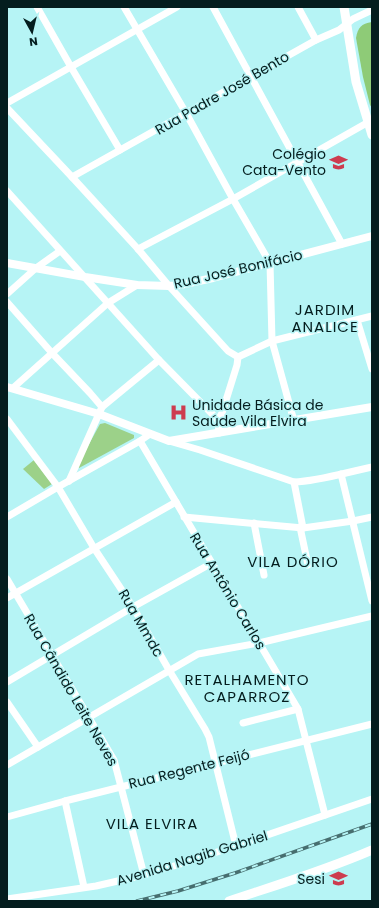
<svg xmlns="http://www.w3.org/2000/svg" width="379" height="908" font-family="Poppins,sans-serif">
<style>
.green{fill:#9cd189}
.forest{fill:#8ecb77}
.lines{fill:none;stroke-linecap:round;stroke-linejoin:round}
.minor{stroke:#fff;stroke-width:7}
.tertiary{stroke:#fff;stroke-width:8}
.secondary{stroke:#fff;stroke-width:9}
.rail-casing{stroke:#476e6f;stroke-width:3.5}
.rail{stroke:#b6f4f5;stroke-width:2;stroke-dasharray:6;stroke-linecap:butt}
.labels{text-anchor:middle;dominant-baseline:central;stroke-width:3;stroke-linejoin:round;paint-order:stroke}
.street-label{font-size:14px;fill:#041d1e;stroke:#b6f4f5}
.poi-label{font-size:14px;fill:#041d1e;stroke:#b6f4f5;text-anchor:end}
.neighbourhood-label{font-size:15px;letter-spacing:1px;fill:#041d1e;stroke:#b6f4f5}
</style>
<rect width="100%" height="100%" fill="#b6f4f5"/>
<g class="green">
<path d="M105,423L134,435V438L79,468L77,466L100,424Z"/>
<path d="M34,460L52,484L44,489L23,469Z"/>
</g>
<path class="forest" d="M372,22V108L370,105L363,77L356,38C358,27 361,24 372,22Z"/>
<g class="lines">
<g class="minor">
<path d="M37,7L71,67L120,150"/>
<path d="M124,7L186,113L233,199L270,263L272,341L294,421"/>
<path d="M213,7L342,244"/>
<path d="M298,7L316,40"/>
<path d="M7,103L177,7"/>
<path d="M7,108L72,177L138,249L169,286L228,351L238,357"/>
<path d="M72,177L316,40L339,30L353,19L372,10"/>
<path d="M7,191L159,360L218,420"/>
<path d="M138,249L233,199L372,120"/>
<path d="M7,294L36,268L60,251"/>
<path d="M7,302L52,353L90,393L102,407"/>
<path d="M357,320L372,369"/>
<path d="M238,357L272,341L372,316"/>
<path d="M13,388L108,303L137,285"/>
<path d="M7,419L58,487L94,548L133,607L169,670L205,729L209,737L236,846"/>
<path d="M219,433L218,420L222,413L237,365L238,357"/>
<path d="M140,441L298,709L325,815"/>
<path d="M169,441L200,450L294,482C320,481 347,472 372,467"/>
<path d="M341,474L372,601"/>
<path d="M69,481L102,407L159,360"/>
<path d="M294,482L303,528"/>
<path d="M7,517L58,487L140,441L150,434"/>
<path d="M184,517L303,528L353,521L372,517"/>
<path d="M254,523L264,575"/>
<path d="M300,527L308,565"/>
<path d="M7,579L114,760L144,875"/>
<path d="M7,598L176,502"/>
<path d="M7,682L133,607L212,563"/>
<path d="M7,702L38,747"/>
<path d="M243,723L298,709"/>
<path d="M7,765L198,654L259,643L372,616"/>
<path d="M65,801L84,887"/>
<path d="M7,817L65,801L372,724"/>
<path d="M7,899L96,886L144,875L187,862L244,843L372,799"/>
</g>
<g class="tertiary">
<path d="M7,263L85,277L137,285L169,286L180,285L213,278L372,236"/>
<path d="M7,387L99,414L169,441L372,407"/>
</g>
<g class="secondary">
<path d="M344,7L356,82L372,135"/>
<path d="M229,901C277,885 326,870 372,850"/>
</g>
<defs>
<path id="rail" d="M137,901L178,891L235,873L372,824"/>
</defs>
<use href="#rail" class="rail-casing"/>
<use href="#rail" class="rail"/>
</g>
<defs>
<symbol id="school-bare" viewBox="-9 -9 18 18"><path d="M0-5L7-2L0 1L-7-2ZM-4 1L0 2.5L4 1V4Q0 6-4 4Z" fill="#cd3c4f" stroke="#b6f4f5" stroke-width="2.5" paint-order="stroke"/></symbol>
<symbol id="hospital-bare" viewBox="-9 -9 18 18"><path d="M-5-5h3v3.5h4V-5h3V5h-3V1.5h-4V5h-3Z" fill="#cd3c4f" stroke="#b6f4f5" stroke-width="2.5" paint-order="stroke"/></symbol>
</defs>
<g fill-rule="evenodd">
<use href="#school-bare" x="326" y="150" width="25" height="25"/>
<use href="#hospital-bare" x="166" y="400" width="25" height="25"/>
<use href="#school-bare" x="326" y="866" width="25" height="25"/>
</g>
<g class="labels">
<g class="street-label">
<text transform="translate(222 93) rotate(-30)">Rua Padre José Bento</text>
<text transform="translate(238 269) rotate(-13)">Rua José Bonifácio</text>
<text transform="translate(228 591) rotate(59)">Rua Antônio Carlos</text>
<text transform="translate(141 623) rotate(60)">Rua Mmdc</text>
<text transform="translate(71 690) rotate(60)">Rua Cândido Leite Neves</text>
<text transform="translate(189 769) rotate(-14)">Rua Regente Feijó</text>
<text transform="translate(192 858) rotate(-17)">Avenida Nagib Gabriel</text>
</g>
<g class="poi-label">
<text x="326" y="154">Colégio<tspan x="326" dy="16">Cata-Vento</tspan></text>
<text x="192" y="405" text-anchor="start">Unidade Básica de<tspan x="192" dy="16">Saúde Vila Elvira</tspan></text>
<text x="325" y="879">Sesi</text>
</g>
<g class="neighbourhood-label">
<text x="325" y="309">JARDIM<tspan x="325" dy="17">ANALICE</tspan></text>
<text x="293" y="561">VILA DÓRIO</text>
<text x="247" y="679">RETALHAMENTO<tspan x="247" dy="17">CAPARROZ</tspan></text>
<text x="152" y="823">VILA ELVIRA</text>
</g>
</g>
<rect width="379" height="908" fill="none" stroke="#041d1e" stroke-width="16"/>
<g transform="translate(32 32) rotate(172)" stroke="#b6f4f5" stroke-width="3" paint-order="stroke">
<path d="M0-3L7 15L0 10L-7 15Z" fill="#041d1e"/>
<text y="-6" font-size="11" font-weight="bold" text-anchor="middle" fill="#041d1e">N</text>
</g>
</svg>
